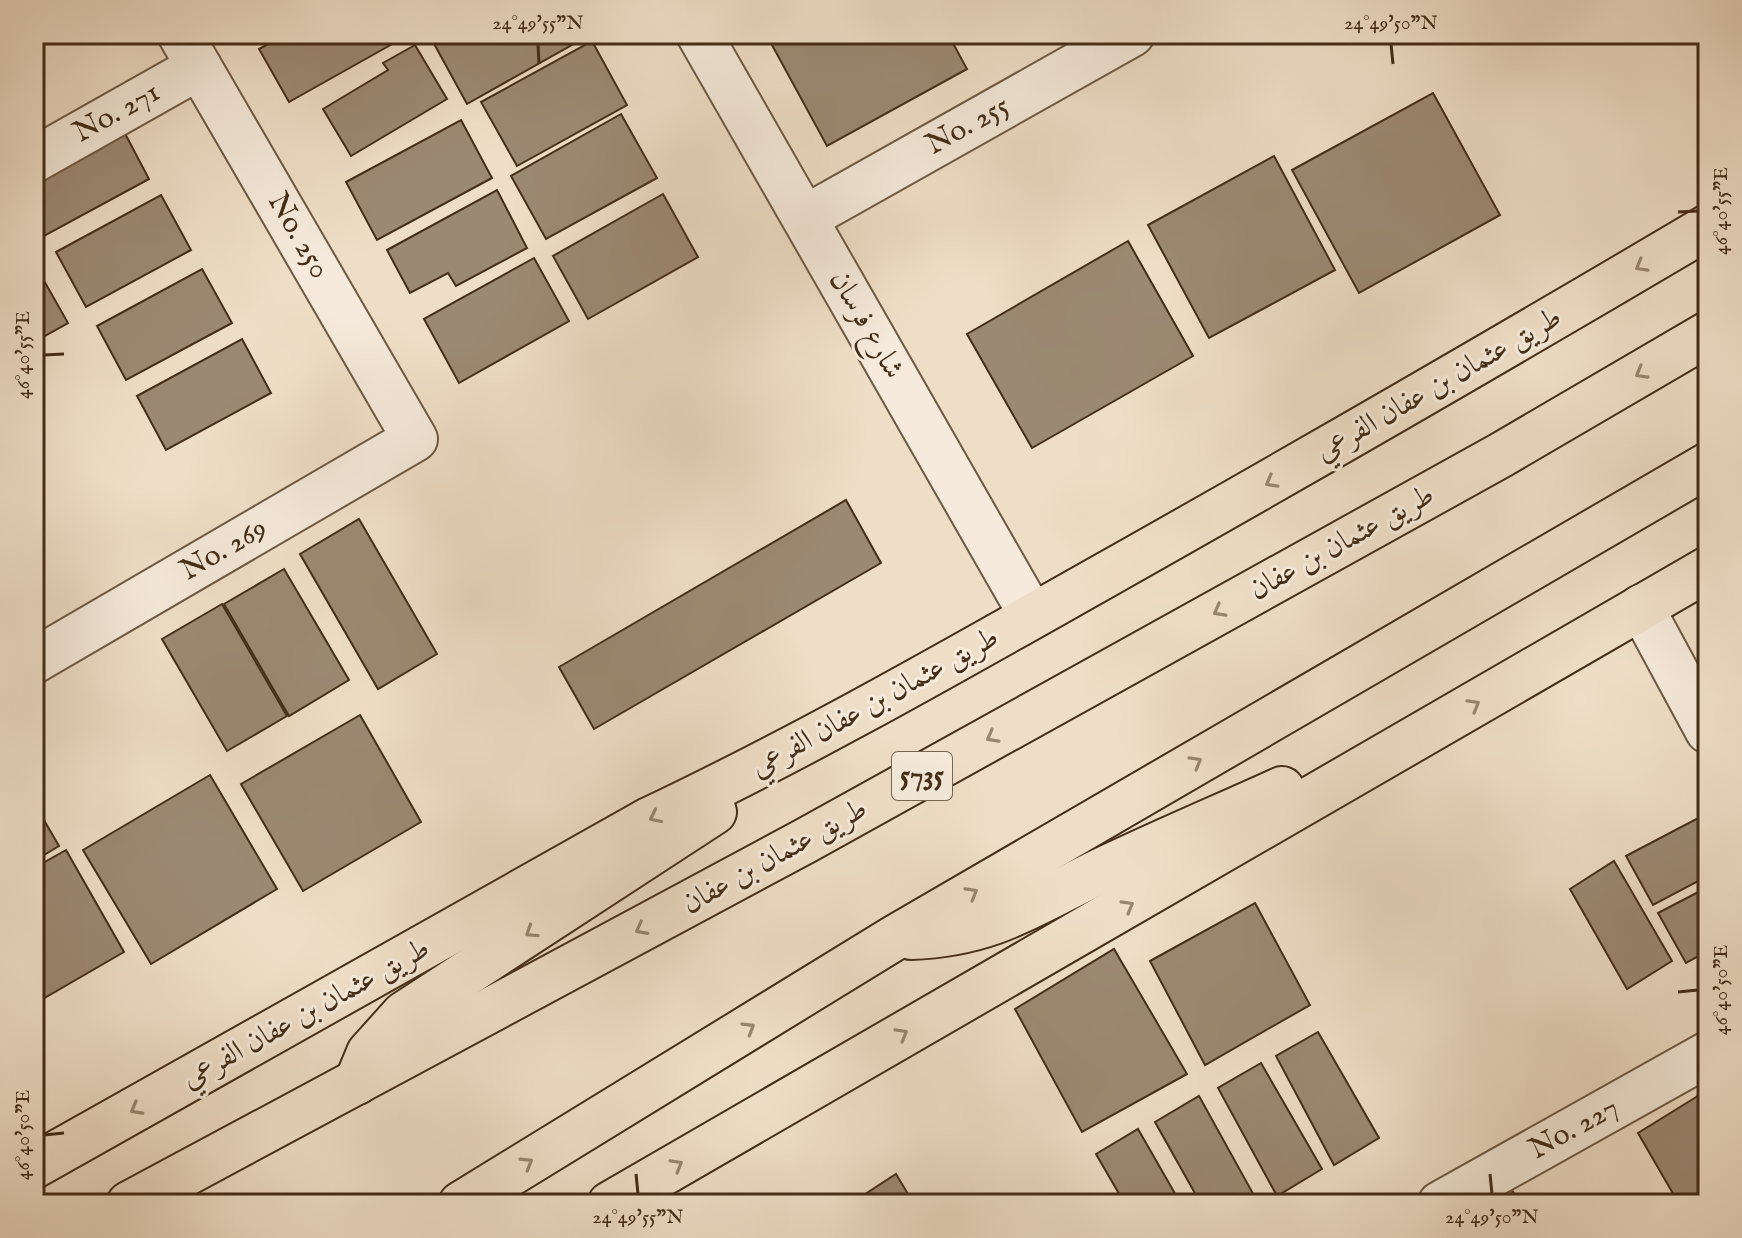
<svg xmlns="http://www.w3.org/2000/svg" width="1742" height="1238" font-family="'IM FELL English',Amiri,serif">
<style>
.building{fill:#9c8973;stroke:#432d17;stroke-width:2}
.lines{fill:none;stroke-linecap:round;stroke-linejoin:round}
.minor-casing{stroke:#6e5943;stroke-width:48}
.major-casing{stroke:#432d17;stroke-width:48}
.minor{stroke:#f5eadb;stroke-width:44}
.major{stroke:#efdec7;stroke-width:44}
.oneway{stroke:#99866f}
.ticks{fill:none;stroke:#432d17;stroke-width:3}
.labels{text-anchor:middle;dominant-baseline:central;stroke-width:6;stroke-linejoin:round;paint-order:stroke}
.shield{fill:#f5eadb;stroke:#786652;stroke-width:2}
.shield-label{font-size:28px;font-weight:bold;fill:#432d17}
.street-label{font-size:30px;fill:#432d17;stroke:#f5eadb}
.neatline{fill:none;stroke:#432d17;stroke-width:3}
.ticks-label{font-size:20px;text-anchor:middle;fill:#432d17}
</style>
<rect width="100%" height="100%" fill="#efdec7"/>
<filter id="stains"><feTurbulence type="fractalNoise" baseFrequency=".0025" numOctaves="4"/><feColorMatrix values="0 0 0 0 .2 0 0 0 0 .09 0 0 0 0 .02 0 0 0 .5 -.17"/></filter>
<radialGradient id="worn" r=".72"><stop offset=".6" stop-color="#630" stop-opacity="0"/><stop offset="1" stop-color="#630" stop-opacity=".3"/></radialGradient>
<g class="building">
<path d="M287,34H410L289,102L259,49Z"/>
<path d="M442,34H573L577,42L467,104L432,40Z"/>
<path d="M766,34H948L967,69L827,146Z"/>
<path d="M592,41L627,105L517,166L481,102Z"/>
<path d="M415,45L447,99L351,156L323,109L388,70L383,63Z"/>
<path d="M1433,93L1500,215L1359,293L1292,170Z"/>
<path d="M621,114L657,178L546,239L511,176Z"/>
<path d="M461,120L492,178L377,240L346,182Z"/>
<path d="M120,124L149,179L44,236L34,217V170Z"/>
<path d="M1274,156L1335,270L1209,338L1148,225Z"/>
<path d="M497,190L527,248L456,286L448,273L410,293L387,250Z"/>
<path d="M663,194L698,257L588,319L553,256Z"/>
<path d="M161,195L191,250L86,307L56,252Z"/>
<path d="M1128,241L1193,356L1032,448L967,334Z"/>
<path d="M534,258L569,321L459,383L424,319Z"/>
<path d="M34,263L68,323L34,342Z"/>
<path d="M202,269L232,323L126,380L97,326Z"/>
<path d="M242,339L271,393L166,450L137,396Z"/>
<path d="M846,500L881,563L594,729L559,667Z"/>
<path d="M359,519L437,654L378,689L300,554Z"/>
<path d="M284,569L349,680L289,716L224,604Z"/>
<path d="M222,604L287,716L227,751L162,639Z"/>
<path d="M360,715L421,822L303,891L241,784Z"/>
<path d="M210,775L277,889L151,964L83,850Z"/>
<path d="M34,803L59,846L34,861Z"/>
<path d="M1700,817L1708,832V876L1653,905L1626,856Z"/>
<path d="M66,850L124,952L34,1004V868Z"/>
<path d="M1614,861L1672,961L1627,989L1570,889Z"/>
<path d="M1708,887V951L1686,963L1658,913Z"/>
<path d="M1255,903L1310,1005L1205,1065L1150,961Z"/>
<path d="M1114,949L1187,1074L1082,1132L1015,1009Z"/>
<path d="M1318,1032L1379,1138L1334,1165L1276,1056Z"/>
<path d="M1261,1063L1322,1169L1277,1196L1218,1088Z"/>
<path d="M1701,1094L1708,1105V1188L1679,1204L1638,1133Z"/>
<path d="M1199,1096L1256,1199L1247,1204H1201L1155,1122Z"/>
<path d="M1138,1129L1181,1204H1125L1096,1154Z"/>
<path d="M896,1174L914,1204H850Z"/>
<path d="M1509,1185L1520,1204H1477Z"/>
</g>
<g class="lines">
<defs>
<g id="minor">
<path d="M699,34L1032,616"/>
<path d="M34,160L199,67"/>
<path d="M805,218L1132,34"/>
<path d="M1641,607L1708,731"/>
<path d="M34,661L415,439L180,34"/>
<path d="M1440,1204L1708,1054"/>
</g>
<g id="major">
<path d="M911,937C998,934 1039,899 1115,864C1170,838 1227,814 1282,789"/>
<path d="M357,1082L369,1053L404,1014L714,812"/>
<path d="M34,1166L649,820C801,748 948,664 1095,581C1301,465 1505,347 1708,227"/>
<path d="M129,1204L805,841L1501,455L1708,334"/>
<path d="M461,1204L896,937L1708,465"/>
<path d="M610,1204L1708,569"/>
</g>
</defs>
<use href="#minor" class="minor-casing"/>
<use href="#major" class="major-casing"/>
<use href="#minor" class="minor"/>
<use href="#major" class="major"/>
</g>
<defs><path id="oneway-chevron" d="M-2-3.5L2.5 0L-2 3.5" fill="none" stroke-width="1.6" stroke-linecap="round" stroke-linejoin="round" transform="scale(2)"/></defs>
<g class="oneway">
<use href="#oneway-chevron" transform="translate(1641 266) rotate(150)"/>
<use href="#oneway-chevron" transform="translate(1641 373) rotate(150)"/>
<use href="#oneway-chevron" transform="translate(1271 482) rotate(151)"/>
<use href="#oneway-chevron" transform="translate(1219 611) rotate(151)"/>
<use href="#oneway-chevron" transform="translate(1474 705) rotate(-30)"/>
<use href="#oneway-chevron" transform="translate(992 737) rotate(151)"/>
<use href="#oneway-chevron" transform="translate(1196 762) rotate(-30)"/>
<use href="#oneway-chevron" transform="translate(655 817) rotate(154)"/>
<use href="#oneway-chevron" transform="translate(972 893) rotate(-30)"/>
<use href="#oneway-chevron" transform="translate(1128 906) rotate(-30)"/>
<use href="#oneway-chevron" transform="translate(641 929) rotate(152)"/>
<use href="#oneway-chevron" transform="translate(531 932) rotate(147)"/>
<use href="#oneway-chevron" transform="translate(749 1028) rotate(-31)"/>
<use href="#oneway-chevron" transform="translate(902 1034) rotate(-30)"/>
<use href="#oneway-chevron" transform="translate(136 1109) rotate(151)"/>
<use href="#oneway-chevron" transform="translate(527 1163) rotate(-31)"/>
<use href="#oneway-chevron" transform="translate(677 1165) rotate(-30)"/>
</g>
<path class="ticks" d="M538,44L539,64M1391,44L1393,64M1678,212L1698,211M44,355L64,354M1678,992L1698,990M44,1135L64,1133M636,1174L638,1194M1490,1174L1492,1194"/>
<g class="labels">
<rect class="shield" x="892" y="752" width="60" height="48" rx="6"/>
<g class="shield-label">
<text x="922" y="776">5735</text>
</g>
<g class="street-label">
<text transform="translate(117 113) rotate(-29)">No. 271</text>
<text transform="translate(968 126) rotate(-29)">No. 255</text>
<text transform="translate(298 236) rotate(60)">No. 250</text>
<text transform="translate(866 325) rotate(60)">شارع فرسان</text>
<text transform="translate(1439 385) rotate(-30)">طريق عثمان بن عفان الفرعي</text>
<text transform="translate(1342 543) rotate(-29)">طريق عثمان بن عفان</text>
<text transform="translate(224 550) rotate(-30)">No. 269</text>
<text transform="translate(875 703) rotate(-29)">طريق عثمان بن عفان الفرعي</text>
<text transform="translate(775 857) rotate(-29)">طريق عثمان بن عفان</text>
<text transform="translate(306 1014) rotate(-29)">طريق عثمان بن عفان الفرعي</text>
<text transform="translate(1574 1129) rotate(-29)">No. 227</text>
</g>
</g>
<rect width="1742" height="1238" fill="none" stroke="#efdec7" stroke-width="88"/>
<rect x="44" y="44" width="1654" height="1150" class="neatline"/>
<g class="ticks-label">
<text x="538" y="29">24°49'55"N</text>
<text x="1391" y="29">24°49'50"N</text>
<text transform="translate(1720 211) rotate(-90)" y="7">46°40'55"E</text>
<text transform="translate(22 355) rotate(-90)" y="7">46°40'55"E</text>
<text transform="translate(1720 990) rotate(-90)" y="7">46°40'50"E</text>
<text transform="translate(22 1135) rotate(-90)" y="7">46°40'50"E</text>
<text x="638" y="1223">24°49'55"N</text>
<text x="1492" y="1223">24°49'50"N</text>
</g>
<rect width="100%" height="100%" filter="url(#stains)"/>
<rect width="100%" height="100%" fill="url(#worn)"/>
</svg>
